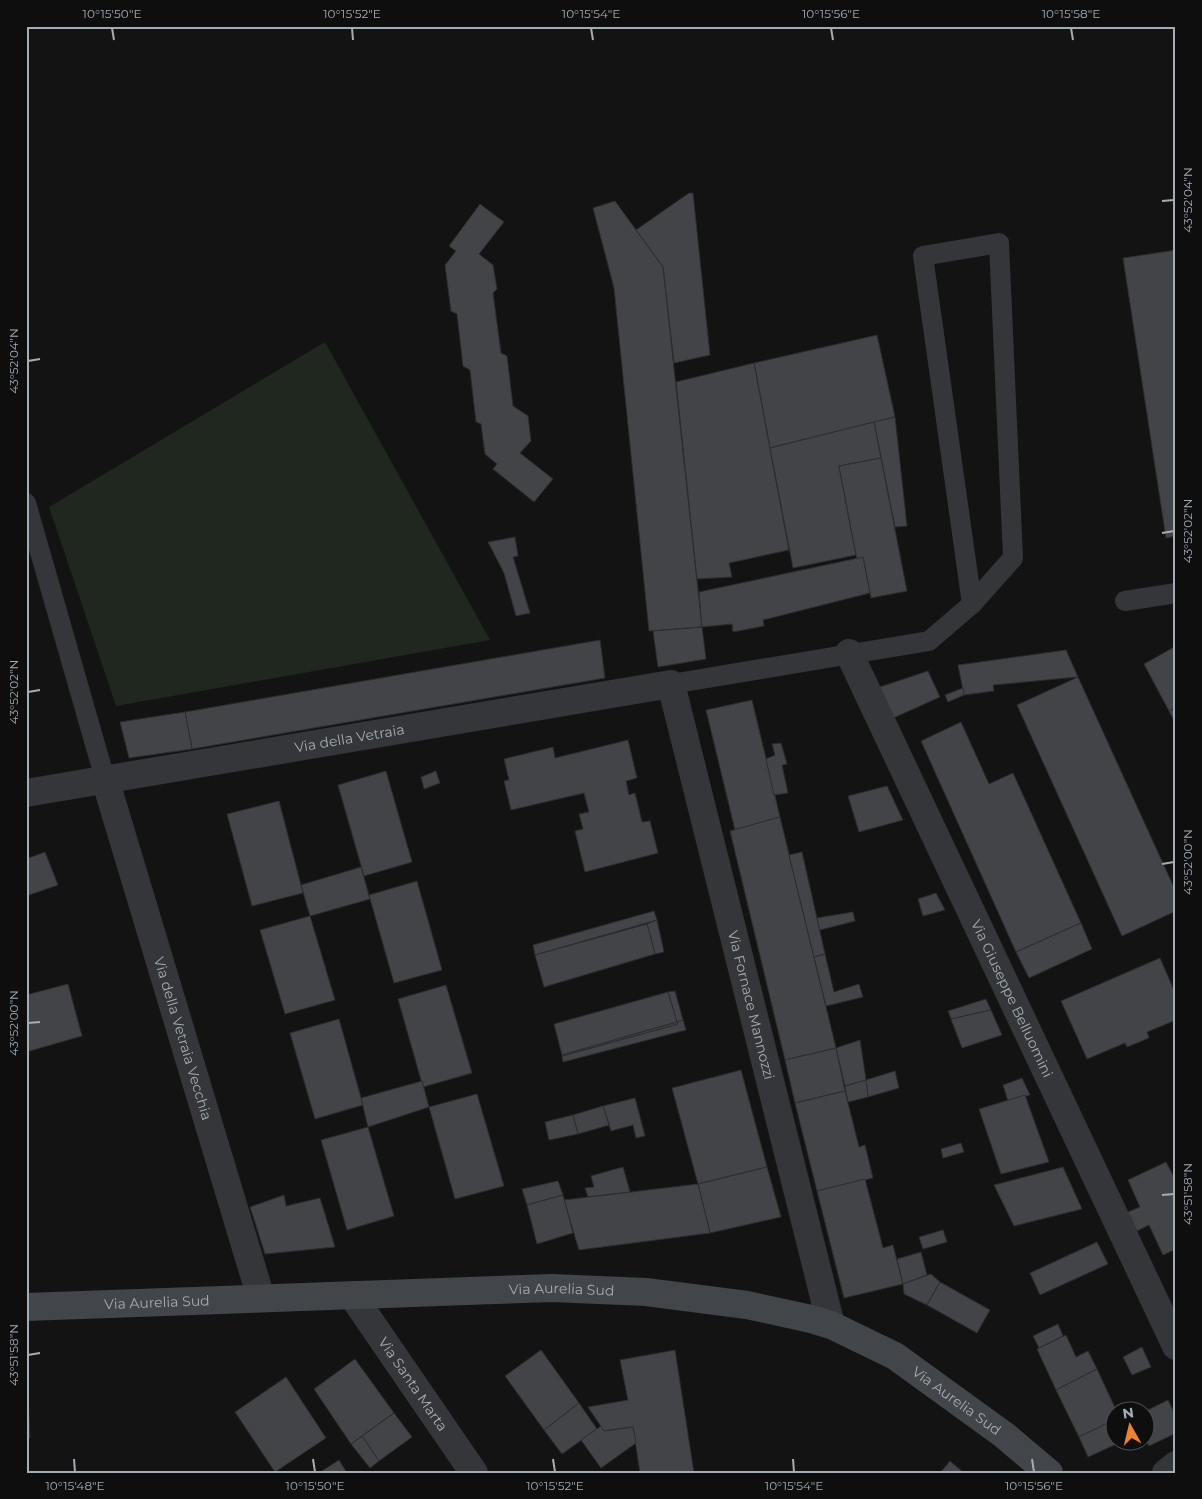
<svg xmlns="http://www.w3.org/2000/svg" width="1202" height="1499" font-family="Montserrat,sans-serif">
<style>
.green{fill:#1f271f}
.building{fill:#424447;stroke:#2d2d30}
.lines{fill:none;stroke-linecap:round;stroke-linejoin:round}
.lane{stroke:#343639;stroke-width:20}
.street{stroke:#343639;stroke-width:28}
.secondary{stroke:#424549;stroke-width:28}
.ticks{fill:none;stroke:#a4adb4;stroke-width:2}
.labels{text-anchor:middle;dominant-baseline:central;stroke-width:4;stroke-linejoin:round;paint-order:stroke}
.street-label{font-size:14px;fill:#a4adb4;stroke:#0e0e0f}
.neatline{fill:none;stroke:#a4adb4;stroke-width:2}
.ticks-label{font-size:12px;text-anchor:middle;fill:#a4adb4}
</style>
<rect width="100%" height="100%" fill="#131314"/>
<path class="green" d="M325,342L490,640L116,706L49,507Z"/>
<g class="building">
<path d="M689,193H693L710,355L674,363L663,267L636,230Z"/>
<path d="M615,201L663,267L702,627L649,631L614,288L593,208Z"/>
<path d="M480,204L504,222L479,254L493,265L497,289L493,293L501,353L507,356L513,406L528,416L531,441L520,453L553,479L534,502L493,469L497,464L485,454L481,424L476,422L470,370L463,366L457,314L451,311L445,265L456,251L449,246Z"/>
<path d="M1176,250V536L1166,538L1123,258Z"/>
<path d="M877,335L895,417L770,448L754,363Z"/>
<path d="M754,363L789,550L729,563L732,577L697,579L676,382Z"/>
<path d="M895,417L907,526L895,527L874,422Z"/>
<path d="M874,422L881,458L839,466L856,555L793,568L770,448Z"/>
<path d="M881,458L907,591L871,598L863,557L857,559L856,555L839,466Z"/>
<path d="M515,537L518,556L513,557L530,613L516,616L504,573L488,542Z"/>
<path d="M863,557L870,593L763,620L764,626L733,632L732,624L702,627L699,592Z"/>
<path d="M702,627L706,659L658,667L653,631Z"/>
<path d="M600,640L605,678L192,749L185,712Z"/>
<path d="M1176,646V708L1169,711L1144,664Z"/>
<path d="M1066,650L1078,677L993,685L994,691L964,695L958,665Z"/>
<path d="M928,671L940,697L891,719L877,688Z"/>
<path d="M1078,677L1176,892V911L1122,936L1017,705Z"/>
<path d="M963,688L964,695L948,702L945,695Z"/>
<path d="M752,700L780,817L735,830L706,710Z"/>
<path d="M1176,708V724L1169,711Z"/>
<path d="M185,712L192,749L129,758L120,722Z"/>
<path d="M961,722L989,784L1013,773L1081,923L1016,952L921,741Z"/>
<path d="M628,740L637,778L626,781L629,795L635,793L642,822L650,821L658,853L585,872L575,831L583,829L579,814L589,812L584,793L511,810L504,781L509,780L504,759L553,747L555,758Z"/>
<path d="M781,743L787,764L782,765L788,793L774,795L766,759L775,755L772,744Z"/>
<path d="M386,771L412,862L364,876L338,785Z"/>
<path d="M436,771L440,783L424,789L421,777Z"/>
<path d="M887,786L903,820L859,832L848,796Z"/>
<path d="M279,801L303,893L252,906L227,814Z"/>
<path d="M780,817L836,1048L785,1060L730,831Z"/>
<path d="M45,852L58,885L26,896V859Z"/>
<path d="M802,852L825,954L814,957L789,855Z"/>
<path d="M361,867L370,899L310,916L301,885Z"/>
<path d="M417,881L442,970L394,983L369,895Z"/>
<path d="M936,893L945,910L923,916L918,899Z"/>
<path d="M654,911L657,920L535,955L533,945Z"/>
<path d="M853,912L855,921L820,930L817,918Z"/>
<path d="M310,916L335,1000L285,1014L260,930Z"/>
<path d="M657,920L664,952L655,954L647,924Z"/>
<path d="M1081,923L1092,949L1029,978L1016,952Z"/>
<path d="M647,924L655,954L544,987L535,955Z"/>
<path d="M825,954L834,992L859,984L863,997L826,1006L814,957Z"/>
<path d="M1160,958L1176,995V1020L1147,1032L1149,1038L1127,1047L1125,1043L1087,1059L1061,1001Z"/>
<path d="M68,984L82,1036L26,1052V995Z"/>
<path d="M446,985L472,1073L423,1087L398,999Z"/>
<path d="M675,991L683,1020L677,1022L668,992Z"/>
<path d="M668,992L677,1022L562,1055L554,1024Z"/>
<path d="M986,999L991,1010L951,1019L948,1011Z"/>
<path d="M991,1010L1002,1035L962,1048L951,1019Z"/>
<path d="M339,1019L363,1105L315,1119L290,1033Z"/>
<path d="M683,1020L686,1030L563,1062L562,1056L678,1024L677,1022Z"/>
<path d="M677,1022L678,1024L562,1056V1055Z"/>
<path d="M860,1040L866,1080L845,1086L836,1048Z"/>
<path d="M836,1048L845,1091L795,1103L785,1060Z"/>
<path d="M741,1070L767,1167L698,1184L672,1088Z"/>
<path d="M895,1071L899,1088L868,1097L866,1080Z"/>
<path d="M1022,1078L1030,1095L1008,1101L1003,1085Z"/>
<path d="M866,1080L868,1097L848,1102L845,1086Z"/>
<path d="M422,1081L429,1107L368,1127L361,1098Z"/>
<path d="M845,1091L859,1147L865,1145L873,1178L817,1191L795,1103Z"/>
<path d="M477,1094L504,1186L455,1199L429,1107Z"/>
<path d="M1025,1095L1049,1162L1001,1174L979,1109Z"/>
<path d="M635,1098L645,1136L636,1138L633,1125L611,1131L603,1106Z"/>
<path d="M603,1106L609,1125L578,1134L573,1115Z"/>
<path d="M573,1115L578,1134L549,1140L545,1122Z"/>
<path d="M368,1127L394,1216L347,1230L321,1140Z"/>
<path d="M961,1143L964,1152L943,1158L941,1149Z"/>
<path d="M1166,1162L1176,1181V1249L1163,1255L1149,1225L1137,1231L1128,1212L1140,1207L1128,1180Z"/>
<path d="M623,1167L630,1192L588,1197L585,1188L594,1187L591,1176Z"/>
<path d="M767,1167L781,1217L710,1233L698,1184Z"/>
<path d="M1063,1167L1082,1209L1014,1226L994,1185Z"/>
<path d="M865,1179L883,1248L893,1245L903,1284L844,1298L817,1191Z"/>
<path d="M558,1181L563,1195L527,1205L522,1189Z"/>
<path d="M698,1184L710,1233L579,1250L564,1200Z"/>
<path d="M284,1195L286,1206L320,1198L335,1247L265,1254L250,1207Z"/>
<path d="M563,1195L573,1233L537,1244L527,1205Z"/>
<path d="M943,1230L947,1242L923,1249L919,1237Z"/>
<path d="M1097,1242L1108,1264L1040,1295L1030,1273Z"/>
<path d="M921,1252L927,1275L903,1284L897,1259Z"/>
<path d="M931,1274L940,1282L927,1305L904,1294L903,1284Z"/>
<path d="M940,1282L990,1310L977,1333L927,1305Z"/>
<path d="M1058,1324L1063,1336L1039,1348L1033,1336Z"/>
<path d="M1066,1335L1076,1357L1088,1351L1097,1369L1056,1390L1037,1349Z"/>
<path d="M1142,1347L1151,1367L1132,1375L1123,1357Z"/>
<path d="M541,1350L579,1403L544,1430L505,1376Z"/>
<path d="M675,1350L694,1473H640L633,1427L604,1431L588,1407L628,1400L620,1360Z"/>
<path d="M26,1353L30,1438H26Z"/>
<path d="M355,1359L394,1413L351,1444L314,1389Z"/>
<path d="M1097,1369L1117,1412H1114V1420L1079,1437L1056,1390Z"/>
<path d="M286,1377L326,1438L275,1472L235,1412Z"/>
<path d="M1168,1400L1176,1417V1433L1149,1446L1144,1437V1412Z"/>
<path d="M579,1403L597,1429L562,1454L544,1430Z"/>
<path d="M394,1413L412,1437L379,1461L362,1436Z"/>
<path d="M1114,1420V1442H1121L1088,1457L1079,1437Z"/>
<path d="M601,1426L604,1431L633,1427L636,1443L601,1468L581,1440Z"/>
<path d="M362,1436L379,1461L370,1468L351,1444Z"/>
<path d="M339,1460L347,1473H319Z"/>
<path d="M950,1461L964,1473H940Z"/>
</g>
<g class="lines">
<g class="lane">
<path d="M26,503L105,779"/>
<path d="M1125,601L1176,593"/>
<path d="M671,684L929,641L972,604L1013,558L999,243L923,256L972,604"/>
</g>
<g class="street">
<path id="s1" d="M849,653L1176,1346"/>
<path id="s2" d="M105,779L261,1298"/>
<path id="s3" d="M26,793L671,684L831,1325"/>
<path id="s4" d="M352,1295L474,1473"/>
<path d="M1166,1473L1176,1465"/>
</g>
<path class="secondary" id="s5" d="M26,1307L552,1288L646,1292L747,1305L811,1319L831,1325L895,1356L1004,1435L1049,1473"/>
</g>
<path class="ticks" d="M112,28L114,40M352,28L353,40M591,28L593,40M831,28L833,40M1071,28L1073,40M1162,201L1174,200M28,361L40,359M1162,533L1174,531M28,692L40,690M1162,864L1174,862M28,1023L40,1022M1162,1195L1174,1194M28,1355L40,1353M74,1459L75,1472M313,1459L315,1472M553,1459L555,1472M793,1459L794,1472M1032,1459L1034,1472"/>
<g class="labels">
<g class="street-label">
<text stroke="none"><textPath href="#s3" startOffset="328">Via della Vetraia</textPath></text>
<text stroke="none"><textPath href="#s1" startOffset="382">Via Giuseppe Belluomini</textPath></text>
<text stroke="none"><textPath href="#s3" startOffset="985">Via Fornace Mannozzi</textPath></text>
<text stroke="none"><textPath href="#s2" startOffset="271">Via della Vetraia Vecchia</textPath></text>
<text stroke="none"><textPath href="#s5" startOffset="536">Via Aurelia Sud</textPath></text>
<text stroke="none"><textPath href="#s5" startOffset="131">Via Aurelia Sud</textPath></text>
<text stroke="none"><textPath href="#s4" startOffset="108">Via Santa Marta</textPath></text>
<text stroke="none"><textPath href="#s5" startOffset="956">Via Aurelia Sud</textPath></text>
</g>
</g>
<rect width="1202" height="1499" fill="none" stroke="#0e0e0f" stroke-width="55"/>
<g transform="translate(1130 1426) rotate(352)"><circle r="24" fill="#0e0e0f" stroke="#4a4e51"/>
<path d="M0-4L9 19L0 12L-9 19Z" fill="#eb8234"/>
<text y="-8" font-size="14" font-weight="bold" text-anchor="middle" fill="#a4adb4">N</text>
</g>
<rect x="28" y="28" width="1146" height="1444" class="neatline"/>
<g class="ticks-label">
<text x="112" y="18">10°15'50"E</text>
<text x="352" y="18">10°15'52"E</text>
<text x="591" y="18">10°15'54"E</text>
<text x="831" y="18">10°15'56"E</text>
<text x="1071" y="18">10°15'58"E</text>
<text transform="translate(1188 200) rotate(-90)" y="4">43°52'04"N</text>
<text transform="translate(14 361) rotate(-90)" y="4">43°52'04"N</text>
<text transform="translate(1188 531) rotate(-90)" y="4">43°52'02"N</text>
<text transform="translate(14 692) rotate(-90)" y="4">43°52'02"N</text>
<text transform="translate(1188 862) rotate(-90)" y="4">43°52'00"N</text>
<text transform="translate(14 1023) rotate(-90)" y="4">43°52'00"N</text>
<text transform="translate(1188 1194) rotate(-90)" y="4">43°51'58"N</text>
<text transform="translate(14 1355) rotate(-90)" y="4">43°51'58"N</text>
<text x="75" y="1490">10°15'48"E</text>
<text x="315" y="1490">10°15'50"E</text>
<text x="555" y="1490">10°15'52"E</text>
<text x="794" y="1490">10°15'54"E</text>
<text x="1034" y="1490">10°15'56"E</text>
</g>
</svg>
